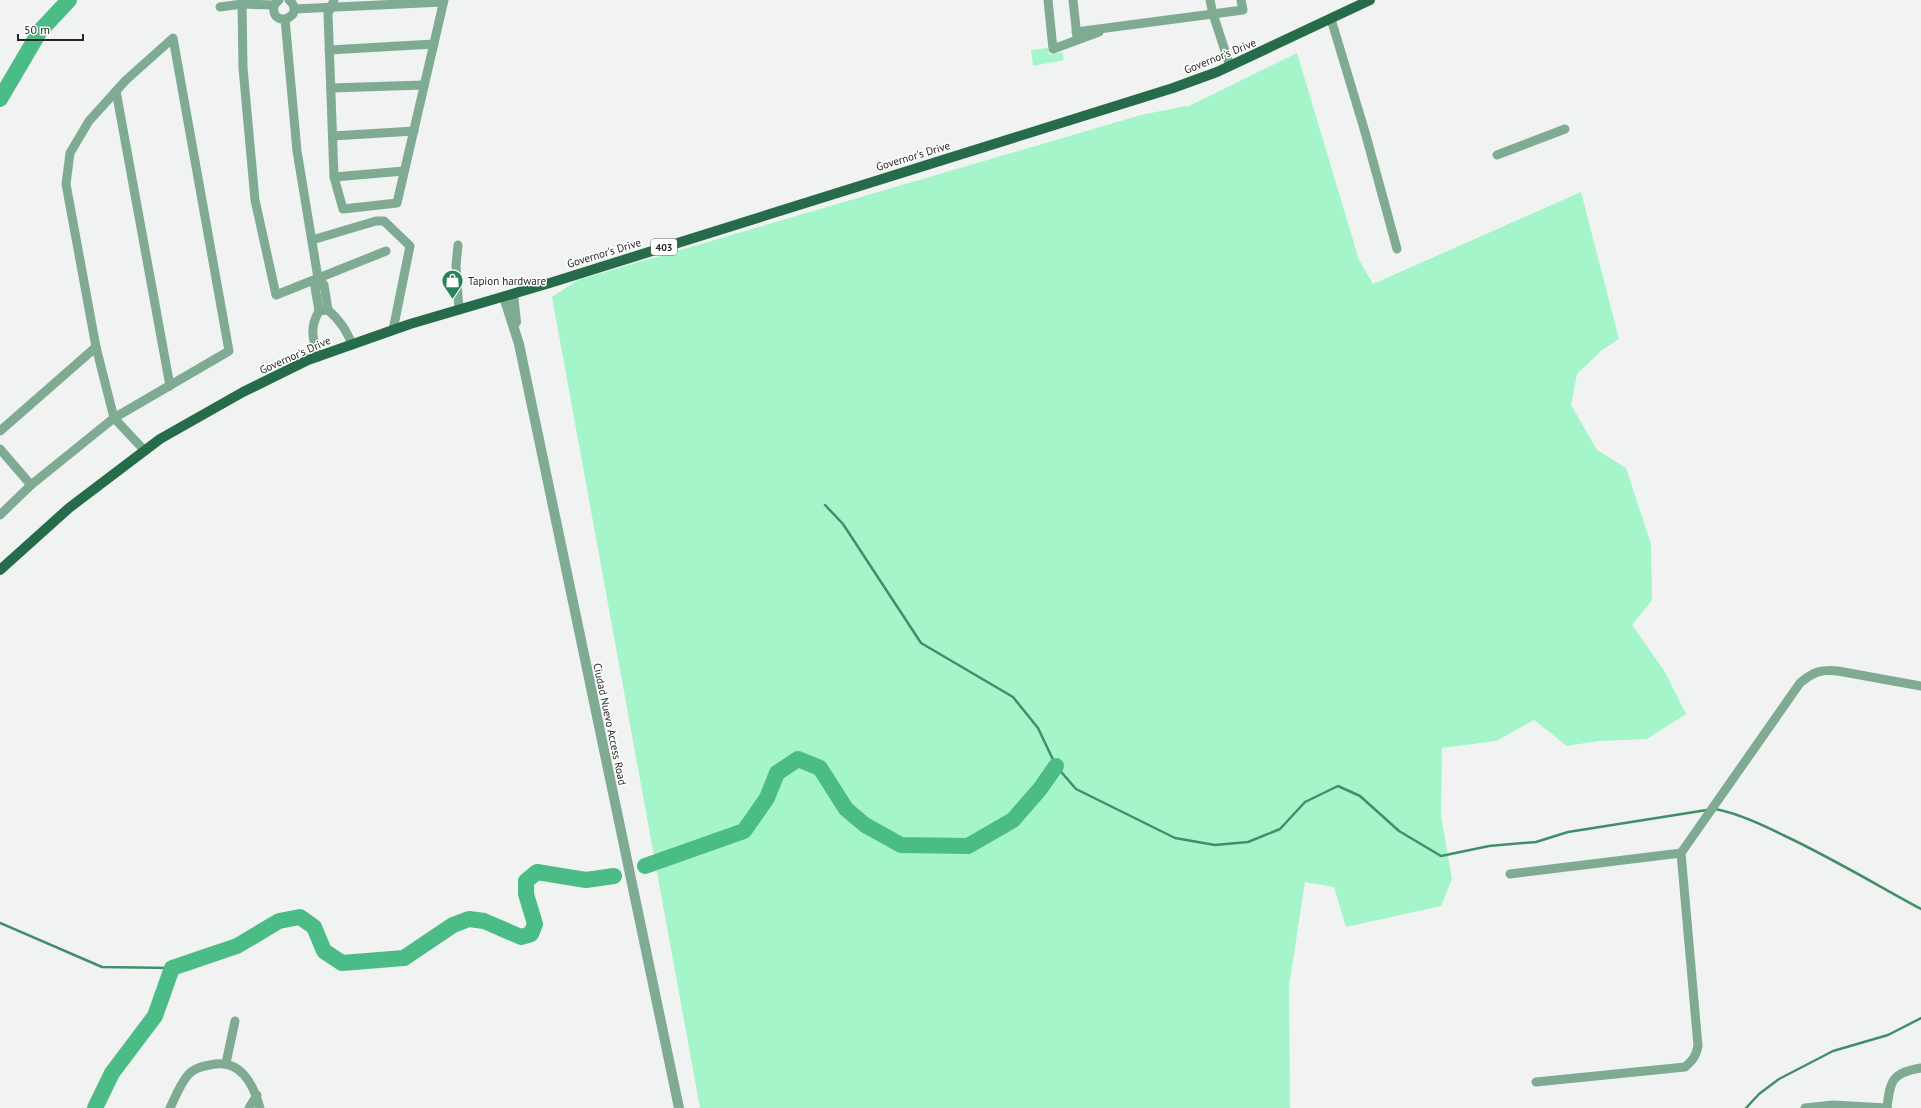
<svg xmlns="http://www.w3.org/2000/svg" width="1921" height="1108" font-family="'PT Sans',sans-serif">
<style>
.green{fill:#a4f5c9}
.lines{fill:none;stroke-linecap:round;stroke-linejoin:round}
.stream{stroke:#408f69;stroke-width:2.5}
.river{stroke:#4cbc86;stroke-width:16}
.minor{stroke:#80ab93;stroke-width:9}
.tertiary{stroke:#80ab93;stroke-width:10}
.primary{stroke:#266b4a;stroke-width:10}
.labels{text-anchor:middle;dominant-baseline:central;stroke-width:3;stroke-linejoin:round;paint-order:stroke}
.shield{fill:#fff;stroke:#666766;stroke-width:1}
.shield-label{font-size:10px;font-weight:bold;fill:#252625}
.street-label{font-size:11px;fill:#252625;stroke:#fff}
.poi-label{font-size:11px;fill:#252625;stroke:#fff;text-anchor:start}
</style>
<rect width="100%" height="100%" fill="#f0f3f1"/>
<g class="green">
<path d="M1048,48L1049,55L1062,52L1064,60L1033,66L1031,50Z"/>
<path d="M1297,53L1359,260L1373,284L1581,192L1619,339L1602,350L1577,374L1571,405L1597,450L1626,468L1651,544L1652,600L1632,625L1665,672L1686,714L1647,739L1598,741L1567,746L1534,720L1496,741L1442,748L1441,816L1452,879L1441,906L1346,927L1334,887L1305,882L1289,986L1290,1108H700L552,297L578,280L1141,115L1186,106L1187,107Z"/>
</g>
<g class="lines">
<g class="stream">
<path d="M825,505L843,524L921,643L1013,697L1038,728L1056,766L1076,789L1175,838L1215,845L1248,842L1280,829L1305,802L1338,786L1360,796L1399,831L1441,856L1489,846L1536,842L1568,832L1707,810"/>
<path d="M1714,809C1736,812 1763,825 1783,835C1830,857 1875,884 1921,909"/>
<path d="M0,923L102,967L172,968"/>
<path d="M1746,1108L1759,1094L1779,1079L1833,1051L1888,1035L1921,1018"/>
</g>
<g class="river">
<path d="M0,99L40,31L69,0"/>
<path d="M645,866L744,831L767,798L777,773L798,759L820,768L846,809L865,825L901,845L968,846L1013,820L1040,789L1056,766"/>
<path d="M95,1108L112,1073L155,1016L172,968L237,946L279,921L300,917L314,927L324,951L342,963L404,958L453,925L469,919L484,921L521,937L531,934L535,924L526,894V881L537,872L586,880L614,876"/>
</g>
<g class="minor">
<path d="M279,0L274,5C270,31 308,16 289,0"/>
<path d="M334,0L328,14L334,177L343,209L397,203L444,0"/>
<path d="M1048,0L1053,49L1099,32"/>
<path d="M1073,0L1077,37"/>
<path d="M1210,0L1213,14L1230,66"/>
<path d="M274,5L242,4L243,68L255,200L276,295L386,251"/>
<path d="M220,7L242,4"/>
<path d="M294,9L443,2"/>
<path d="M285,19L297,151L318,278L315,287L319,311"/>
<path d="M1331,19L1365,132L1397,249"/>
<path d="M1076,32L1243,10L1241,0"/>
<path d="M173,38L229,351L114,418L96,347L66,184L70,153L89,121L126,80Z"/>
<path d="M329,50L434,44"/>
<path d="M331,88L424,85"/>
<path d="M116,91L170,386"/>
<path d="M333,136L414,131"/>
<path d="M1497,155L1565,129"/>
<path d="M334,177L404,171"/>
<path d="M312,240L376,221H384L410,246L393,330"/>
<path d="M458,245L456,266L459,310"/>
<path d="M318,278L324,285L328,310"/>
<path d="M318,357C313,338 309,329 319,311L328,310C340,320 346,330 352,344"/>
<path d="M0,431L96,347"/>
<path d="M0,449L31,485"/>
<path d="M0,515L31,485L114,418L144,450"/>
<path d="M1510,874L1681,853"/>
<path d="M226,1063L235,1021"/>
<path d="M1536,1082L1685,1067C1693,1060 1696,1056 1698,1046L1681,853L1800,683C1813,672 1821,669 1838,671L1921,686"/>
<path d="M170,1108C175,1098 180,1084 188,1075C193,1069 202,1066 210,1065C240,1058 253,1083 260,1108"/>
<path d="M249,1108L257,1095"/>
<path d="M1805,1108L1833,1105L1887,1108"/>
<path d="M1887,1108C1890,1080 1892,1073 1921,1068"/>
</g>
<g class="tertiary">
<path d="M513,294L516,322"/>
<path d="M504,297L519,344L679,1108"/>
</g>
<path class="primary" d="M0,570L69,508L160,439L243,392L308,360L410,324L553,282L1173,88L1217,72L1370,0"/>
</g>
<defs>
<symbol id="shop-pin" viewBox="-11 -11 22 30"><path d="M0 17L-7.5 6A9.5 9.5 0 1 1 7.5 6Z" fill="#278359" stroke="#fff"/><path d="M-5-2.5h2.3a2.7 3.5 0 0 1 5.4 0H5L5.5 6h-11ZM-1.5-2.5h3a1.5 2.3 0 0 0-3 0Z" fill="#fff"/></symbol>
</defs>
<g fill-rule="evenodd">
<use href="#shop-pin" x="440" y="268" width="25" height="34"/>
</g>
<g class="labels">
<rect class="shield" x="651" y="239" width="26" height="16" rx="3"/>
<g class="shield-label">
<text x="664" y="247">403</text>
</g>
<g class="street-label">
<text transform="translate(1220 56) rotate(-22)">Governor's Drive</text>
<text transform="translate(913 156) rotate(-17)">Governor's Drive</text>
<text transform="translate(604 253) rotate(-17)">Governor's Drive</text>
<text transform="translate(295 355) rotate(-24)">Governor's Drive</text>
<text transform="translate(610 724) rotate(78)">Ciudad Nuevo Access Road</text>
</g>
<g class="poi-label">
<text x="468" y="281">Tapion hardware</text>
</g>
</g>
<path d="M18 34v6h65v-6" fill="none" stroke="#252625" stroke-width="2"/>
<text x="24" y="34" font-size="12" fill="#252625" stroke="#ffffff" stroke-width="3" paint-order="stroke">50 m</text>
</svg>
